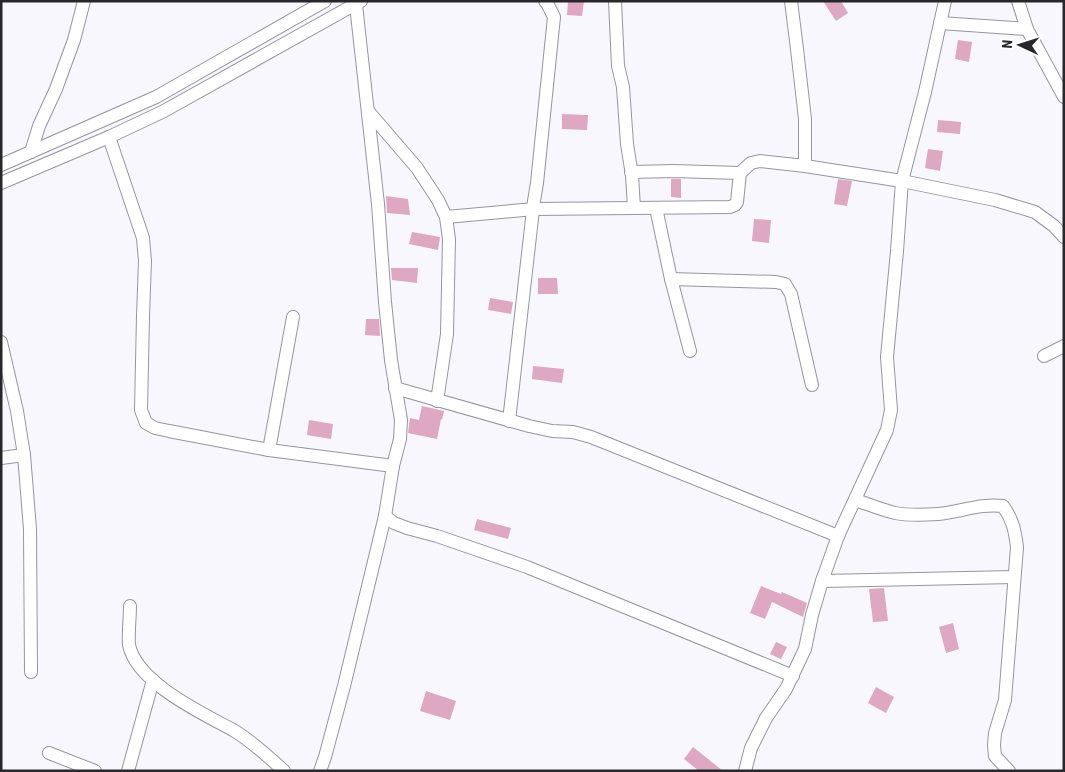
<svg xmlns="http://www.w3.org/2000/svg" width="1065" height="772" font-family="'Roboto Condensed',sans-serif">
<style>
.building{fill:#dea7c2}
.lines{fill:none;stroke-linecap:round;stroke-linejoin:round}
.minor-casing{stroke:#96959f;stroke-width:14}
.minor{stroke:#fff;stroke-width:12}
</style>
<rect width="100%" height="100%" fill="#f8f7fe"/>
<g class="building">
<path d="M568,1H584L582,16L567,15Z"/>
<path d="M823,1H841L848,13L836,21Z"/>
<path d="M958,40L972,42L969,62L955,59Z"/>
<path d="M562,114L588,115L587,130L562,129Z"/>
<path d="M938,120L961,122L960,134L937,132Z"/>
<path d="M928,149L943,151L940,171L925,168Z"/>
<path d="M671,179H681V198L671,197Z"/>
<path d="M838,179L852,181L847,206L834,204Z"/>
<path d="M386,196L408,199L410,215L387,213Z"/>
<path d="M754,219L771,220L769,243L752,241Z"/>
<path d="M412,232L440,237L438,250L409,244Z"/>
<path d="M391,268H418L417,283L392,280Z"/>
<path d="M538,278H557L558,294H538Z"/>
<path d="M490,298L513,302L511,314L488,310Z"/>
<path d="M366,319H379L380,336L365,335Z"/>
<path d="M533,366L564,369L562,383L532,379Z"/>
<path d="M422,406L444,411L442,420L441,419L437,439L408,433L410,418L419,420Z"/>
<path d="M309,420L333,424L331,439L307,435Z"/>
<path d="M477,519L511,528L508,539L474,530Z"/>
<path d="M761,586L781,594L782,592L807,603L803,617L772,602L765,619L750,613Z"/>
<path d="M884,588L888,621L873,622L869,589Z"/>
<path d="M953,623L959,649L946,653L939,627Z"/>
<path d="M776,642L787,647L781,659L770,654Z"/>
<path d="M876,687L894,697L886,713L868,703Z"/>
<path d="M426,691L456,701L450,720L420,711Z"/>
<path d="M693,747L723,771H699L684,759Z"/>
</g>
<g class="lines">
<defs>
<g id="minor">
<path d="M615,1L618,66L623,87L627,144L632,175L634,208L730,207L735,205L737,202L740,173L751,163L760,161L805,166L902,181L995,200L1035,212L1054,226L1064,237"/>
<path d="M791,1L797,49L805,119V166"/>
<path d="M1018,1L1027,29L1064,97"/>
<path d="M940,23L1027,29"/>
<path d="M368,111L417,168L438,200L446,217L449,239L447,334L437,401"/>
<path d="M109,137L143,238L145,261L143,316L141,410L146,423L155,428L169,431L269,450L393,466"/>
<path d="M31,152L39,126L56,89L74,40L84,1"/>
<path d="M1,165L156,97L325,1"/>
<path d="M631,172L674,171L740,173"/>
<path d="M1,183L109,137L164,111L361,1"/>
<path d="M656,208L671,279L690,351"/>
<path d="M446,217L534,209L634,208"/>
<path d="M671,279L776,282L785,284L791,294L812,385"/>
<path d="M1,342L17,411L24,455L30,529L31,672"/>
<path d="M1044,356L1064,346"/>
<path d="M395,388L529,426L552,431L573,432L591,437L838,536"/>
<path d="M509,421L534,201L537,183L554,17L548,5L545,1"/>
<path d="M269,450L293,317"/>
<path d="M1,458L24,455"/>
<path d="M855,500C868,504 882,510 895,513C910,516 924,515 938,514C960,512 981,503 1003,506C1013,520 1015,531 1017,547L1005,700L995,733L994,745L995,756L1009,771"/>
<path d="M385,516L394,523L407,528L437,536L527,567L793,676"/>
<path d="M822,581L1014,577"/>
<path d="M130,606C130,616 128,636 129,645C137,683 202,713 233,730C250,740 269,757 284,771"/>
<path d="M49,753L95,771"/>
<path d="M128,771L153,680"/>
<path d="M320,771L325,757L344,686L385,516L393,466L400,439L401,420L391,360L385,302L378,204L356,5"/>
<path d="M745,771L751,748L766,718L786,689L805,649L812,615L822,581L838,536L887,430L891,410L887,357L897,251L902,181L925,92L945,1"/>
</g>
</defs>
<use href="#minor" class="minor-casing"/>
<use href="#minor" class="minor"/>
</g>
<rect width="1065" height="772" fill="none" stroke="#28282c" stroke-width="5"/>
<g transform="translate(1020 45) rotate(274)" stroke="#ffffff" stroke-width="4" paint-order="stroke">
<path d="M0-4L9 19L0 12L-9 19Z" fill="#28282c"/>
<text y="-8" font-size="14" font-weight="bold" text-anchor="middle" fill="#28282c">N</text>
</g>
</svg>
